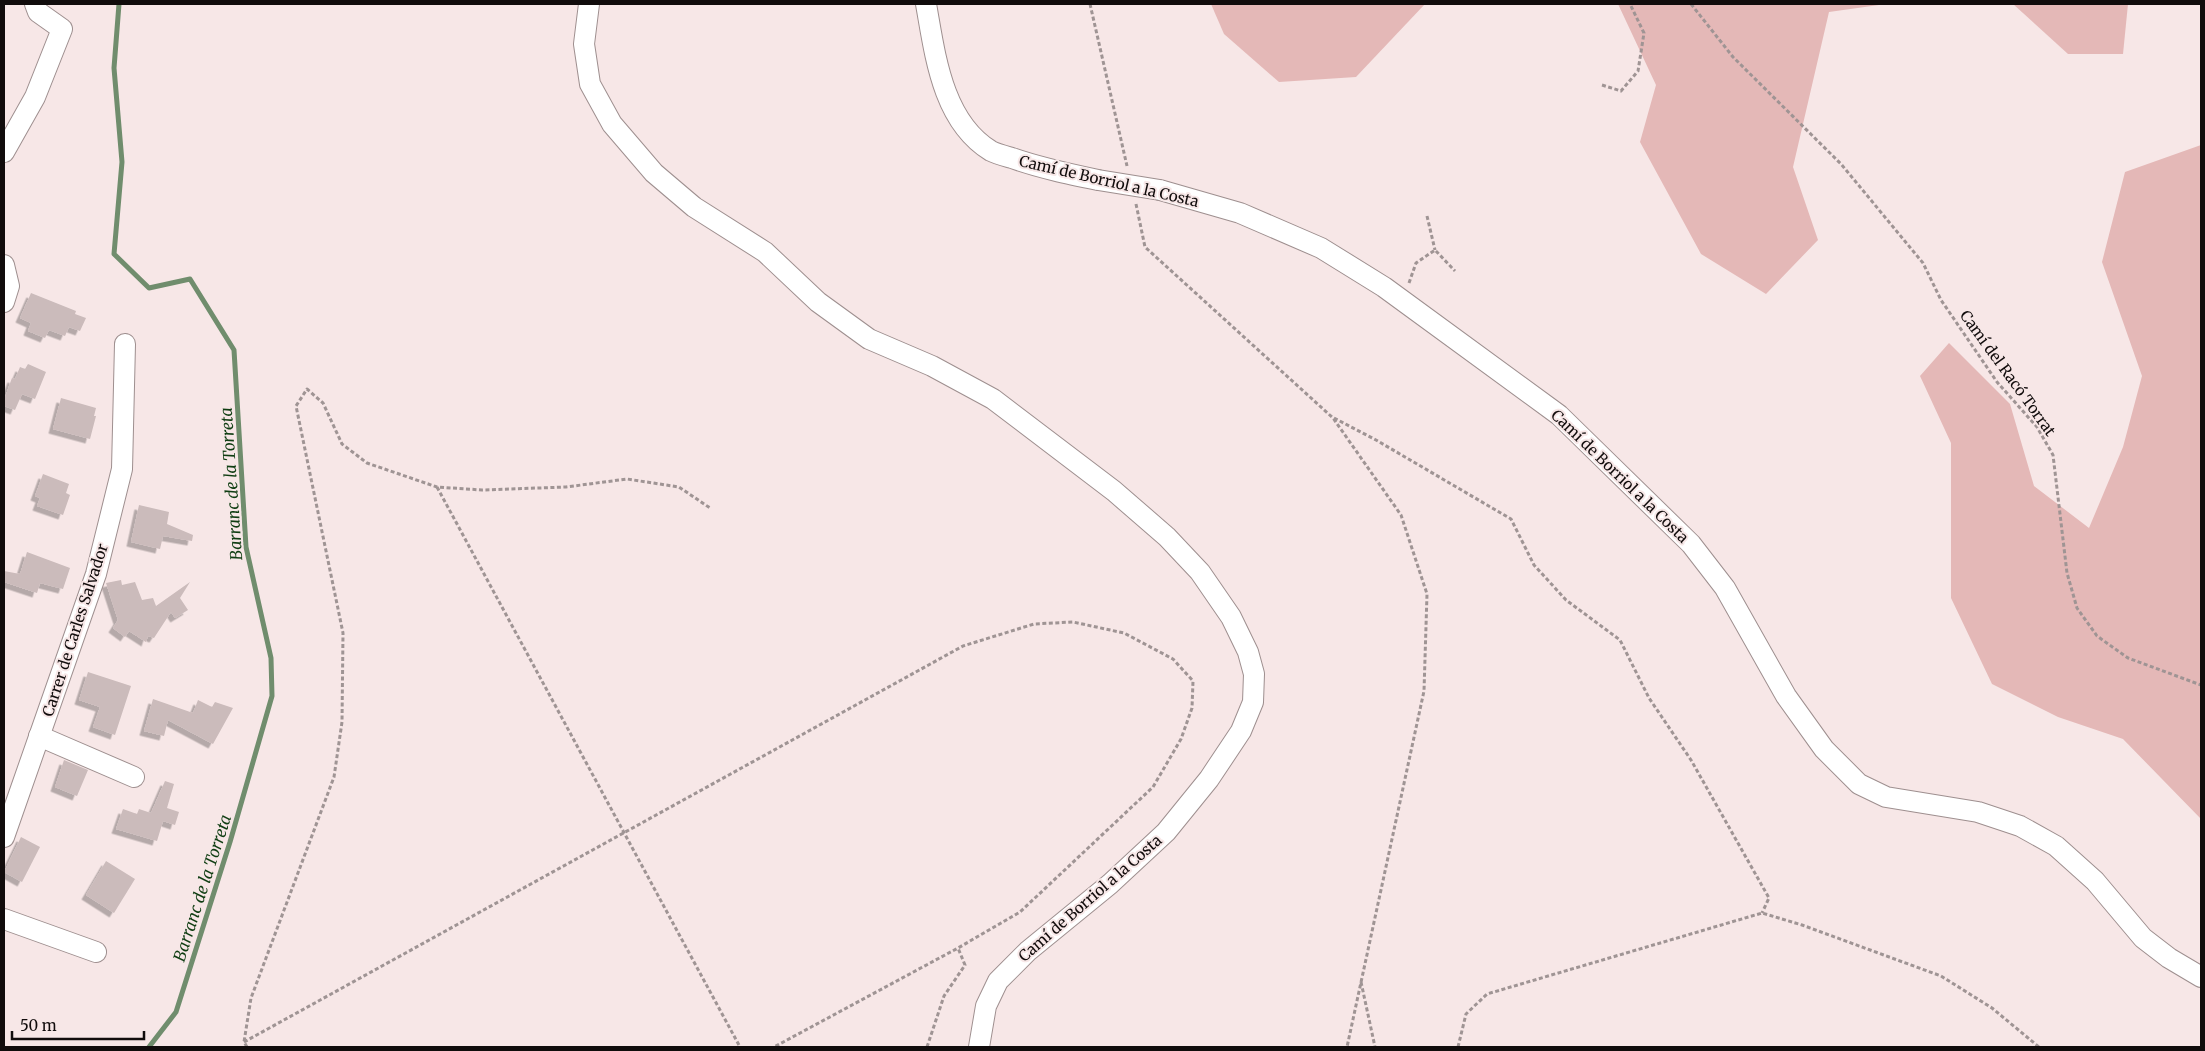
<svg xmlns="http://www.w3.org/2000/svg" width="2205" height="1051" font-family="Merriweather,serif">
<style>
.green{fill:#e4b8b7}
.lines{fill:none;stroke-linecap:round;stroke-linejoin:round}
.stream{stroke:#708d6d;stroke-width:5}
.building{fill:#cbbbbb;filter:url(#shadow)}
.street-casing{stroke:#9e8f8f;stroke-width:22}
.path{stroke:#9f9494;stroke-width:3;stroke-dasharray:4 2.5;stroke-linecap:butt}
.street{stroke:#fff;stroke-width:20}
.street-bridge-casing{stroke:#9e8f8f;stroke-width:22;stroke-linecap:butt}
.street-bridge{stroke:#fff;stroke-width:20}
.labels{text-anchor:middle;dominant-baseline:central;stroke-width:4;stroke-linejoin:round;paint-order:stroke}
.street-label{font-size:15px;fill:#110c0c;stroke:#f7e7e7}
.water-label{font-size:16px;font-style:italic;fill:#0f3d12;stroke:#f7e7e7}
</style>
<defs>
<filter id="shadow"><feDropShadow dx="-4.5" dy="4.5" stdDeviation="0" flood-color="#0004"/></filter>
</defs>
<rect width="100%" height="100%" fill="#f7e7e7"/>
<g class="green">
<path d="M1211,4H1425L1356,77L1279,82L1224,34Z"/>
<path d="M1618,4H1886L1829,12L1793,167L1818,240L1766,294L1701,254L1640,142L1656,85Z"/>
<path d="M2013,4H2128L2123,54H2068Z"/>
<path d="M2201,145V819L2123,739L2058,717L1992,684L1951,598V443L1920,376L1949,343L2010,404L2034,486L2089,528L2123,447L2142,376L2102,262L2125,172Z"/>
</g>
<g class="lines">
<path class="stream" d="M119,4L114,68L122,162L114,254L149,288L190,279L234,350L246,547L271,658L272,696L230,842L176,1012L149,1047"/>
</g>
<g class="building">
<path d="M31,293L76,311L75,314L86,318L80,331L69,327L65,336L49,330L45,338L28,331L31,323L20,318Z"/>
<path d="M28,364L46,372L35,399L22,394L15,410L4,406V400L12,378L15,379L20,367L25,369Z"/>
<path d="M61,398L96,408L94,416H96L90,439L53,429Z"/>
<path d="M43,474L69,484L66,493L70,495L63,515L37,506L40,498L35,496Z"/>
<path d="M139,505L169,512L167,524L193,535L192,541L163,536L160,549L131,542Z"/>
<path d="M27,552L70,568L63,589L40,583L37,593L4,582V571L20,574Z"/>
<path d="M121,580L122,585L135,582L142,600L153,598L156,606L190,582L180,598L188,610L175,618L171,612L154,638L148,636L146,642L129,631L125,637L113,628L118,620L106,583Z"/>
<path d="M88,672L131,686L115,735L93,727L100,707L79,700Z"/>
<path d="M153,699L193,713L198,700L212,707L215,702L233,708L213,744L168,720L164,736L144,731Z"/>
<path d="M64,760L88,770L77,796L55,787Z"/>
<path d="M165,781L174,784L167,808L179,812L175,825L163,821L157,841L116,829L123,809L137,814L139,809L151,813Z"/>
<path d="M21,837L40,847L22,882L4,872Z"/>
<path d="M106,861L135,879L114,913L86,895Z"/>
</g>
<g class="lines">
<defs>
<g id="street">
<path d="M589,4L584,44L590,84L612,124L654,173L694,207L765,252L818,302L869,339L932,366L993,399L1114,491L1167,537L1200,572L1231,617L1248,652L1254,674L1253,702L1241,731L1209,779L1166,832L1110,884L1028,951L998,981L986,1006L979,1047"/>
<path d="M926,4C935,54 942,121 991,151C997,154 1005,156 1012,158C1040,168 1069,174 1098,180"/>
<path d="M4,152L35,97L62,29L38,12L35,4"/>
<path d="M1160,190L1240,213L1321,248L1384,287L1559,415L1691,544L1725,588L1786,696L1824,749L1859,784L1886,797L1978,812L2020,826L2056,846L2095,881L2143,938L2169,958L2201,977"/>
<path d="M4,265L9,286L4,302"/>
<path d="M39,736L134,777"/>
<path d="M4,837L96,574L122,469L125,344"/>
<path d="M4,919L96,952"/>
</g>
</defs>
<use href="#street" class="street-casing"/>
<g class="path">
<path d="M1090,4L1127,166"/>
<path d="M1691,4L1733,57L1841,164L1923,263L1941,300L1997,382L2037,427L2053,455L2067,573L2077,608L2097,636L2128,658L2201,685"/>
<path d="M1602,85L1621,91L1638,71L1644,33L1630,4"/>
<path d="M1136,204L1145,247L1333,418L1401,515L1427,594L1424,691L1347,1047"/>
<path d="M1427,216L1435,250"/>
<path d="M1409,283L1416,263L1435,250L1455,271"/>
<path d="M1334,418L1376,440L1511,519L1534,565L1566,600L1620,640L1649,698L1691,760L1769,898L1762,913"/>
<path d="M437,487L740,1047"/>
<path d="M1361,982L1375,1047"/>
<path d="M244,1042L963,646L1034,624L1073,622L1124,633L1173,659L1193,681L1192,708L1181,739L1153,787L1020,912L958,948L774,1047"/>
<path d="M247,1047L244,1042L251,998L334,777L342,722L343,633L296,406L307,389L323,403L342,444L367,463L437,487L482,490L566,487L627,479L679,487L710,508"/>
<path d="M927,1047L944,996L965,965L958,948"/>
<path d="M1458,1047L1466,1014L1487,994L1762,913L1802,925L1941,976L1992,1008L2039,1047"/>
</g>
<use href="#street" class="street"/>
<defs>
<path id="street-bridge" d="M1098,180L1160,190"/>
</defs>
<use href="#street-bridge" class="street-bridge-casing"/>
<use href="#street-bridge" class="street-bridge"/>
</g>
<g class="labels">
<g class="street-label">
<text transform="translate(1109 181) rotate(13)">Camí de Borriol a la Costa</text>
<text transform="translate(2008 373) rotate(54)">Camí del Racó Torrat</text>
<text transform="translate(1620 476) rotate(44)">Camí de Borriol a la Costa</text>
<text transform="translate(75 630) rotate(-72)">Carrer de Carles Salvador</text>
<text transform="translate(1090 898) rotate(-41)">Camí de Borriol a la Costa</text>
</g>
<g class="water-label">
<text transform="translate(231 484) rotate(-94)">Barranc de la Torreta</text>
<text transform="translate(202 888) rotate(-72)">Barranc de la Torreta</text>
</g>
</g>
<rect width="2205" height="1051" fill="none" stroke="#110c0c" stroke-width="10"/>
<path d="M12 1031v8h132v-8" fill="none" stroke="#110c0c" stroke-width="2.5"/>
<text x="20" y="1031" font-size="15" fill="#110c0c" stroke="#f7e7e7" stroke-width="4" paint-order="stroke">50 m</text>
</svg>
